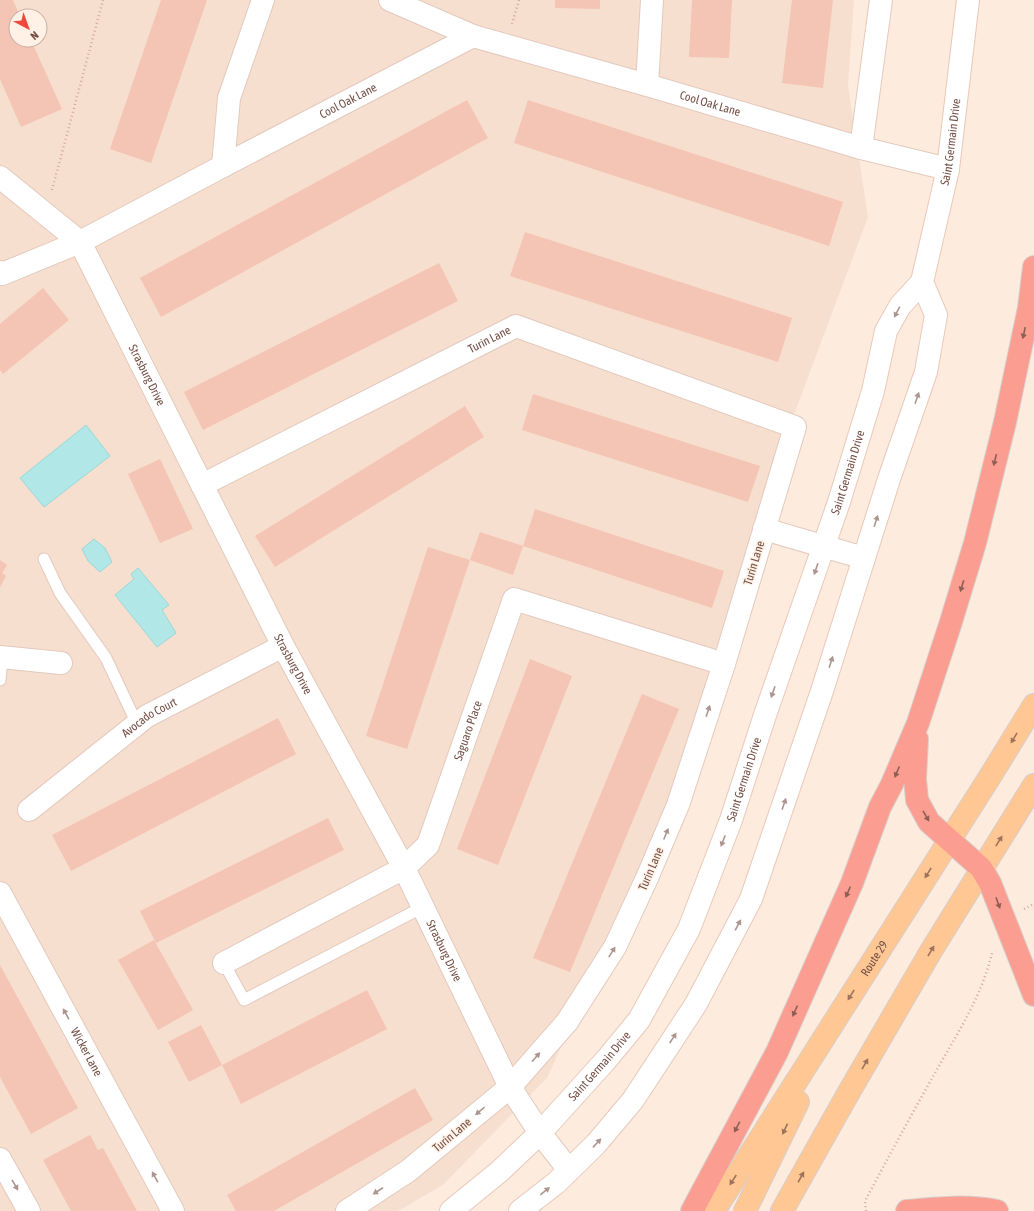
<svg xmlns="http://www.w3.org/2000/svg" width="1034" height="1211" font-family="'Asap Condensed',sans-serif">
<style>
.residential{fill:#f7dfcf;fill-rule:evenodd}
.water{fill:#b2e7e7;stroke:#98d9d9}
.building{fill:#f4c4b4}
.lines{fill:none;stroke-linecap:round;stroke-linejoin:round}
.lane-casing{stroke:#e3c9bd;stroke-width:13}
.street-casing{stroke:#e3c9bd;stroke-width:24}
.secondary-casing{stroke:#e9c8b9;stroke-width:24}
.primary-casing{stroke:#d8cecb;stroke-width:24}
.highway-casing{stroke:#d8cecb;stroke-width:24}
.path{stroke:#d8a798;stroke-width:2.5;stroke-dasharray:1 3;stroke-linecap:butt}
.lane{stroke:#fff;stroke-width:11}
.street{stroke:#fff;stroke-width:22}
.secondary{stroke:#fff;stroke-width:22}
.primary{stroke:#ffc793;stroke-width:22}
.highway{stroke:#fc9d91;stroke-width:22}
.oneway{fill:#ac958f}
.oneway2{fill:#8f5f54}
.oneway3{fill:#9e735c}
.labels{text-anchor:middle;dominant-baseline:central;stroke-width:3;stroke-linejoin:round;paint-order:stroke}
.street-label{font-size:12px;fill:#744f45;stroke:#fff1e5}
</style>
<rect width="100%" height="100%" fill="#fdecde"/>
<path class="residential" d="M0,0H854L848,85L868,217L759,508L661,830L547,1078L443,1185L398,1211H0ZM16,16H40V40H16Z"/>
<g class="water">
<path d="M86,425L110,456L44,507L20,478Z"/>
<path d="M94,539L105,548L112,562L100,572L88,561L82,549Z"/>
<path d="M138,568L169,605L162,610L176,633L157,647L115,595L134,579L131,574Z"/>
</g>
<g class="building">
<path d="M0,0H13L20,16H16V40H31L62,109L21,127L0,79Z"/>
<path d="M161,0H207L151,163L110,149Z"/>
<path d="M555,0H600V9L555,8Z"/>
<path d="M692,0H732L729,58L689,57Z"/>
<path d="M792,0H833L823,88L782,83Z"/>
<path d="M467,100L488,138L161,317L140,278Z"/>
<path d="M528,100L843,202L829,246L514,143Z"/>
<path d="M525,232L792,318L778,362L510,276Z"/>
<path d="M439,263L458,301L203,430L184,392Z"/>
<path d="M43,288L69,320L3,374L0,370V324Z"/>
<path d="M533,394L760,466L748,502L522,430Z"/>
<path d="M465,406L484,437L275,567L255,536Z"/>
<path d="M160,459L193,529L160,543L128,474Z"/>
<path d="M535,509L724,571L712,608L523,546Z"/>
<path d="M480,532L523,546L513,575L470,560Z"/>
<path d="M428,547L470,560L407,749L366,736Z"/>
<path d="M0,560L7,565L2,573L6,576L0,587Z"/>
<path d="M530,659L572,676L498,865L457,849Z"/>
<path d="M642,694L679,709L570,972L533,958Z"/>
<path d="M278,718L296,754L71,871L52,835Z"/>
<path d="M328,818L344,850L156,943L140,911Z"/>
<path d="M154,940L193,1010L158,1030L118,960Z"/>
<path d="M0,965L78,1108L31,1134L0,1077Z"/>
<path d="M367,990L387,1029L241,1104L222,1065Z"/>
<path d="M201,1025L222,1065L189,1082L168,1042Z"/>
<path d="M415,1088L433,1120L274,1211H236L227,1195Z"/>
<path d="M90,1135L98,1150L103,1148L137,1211H71L43,1160Z"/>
</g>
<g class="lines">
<defs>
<g id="lane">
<path d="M44,559L60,593L106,658L137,724"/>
<path d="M0,680L2,658"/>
<path d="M224,963L244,1000L423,907"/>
</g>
<g id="street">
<path id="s1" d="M390,0L473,36L647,85L861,148L948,169"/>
<path d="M647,85L652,0"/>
<path d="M861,148L881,0"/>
<path id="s2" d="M223,166L473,36"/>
<path id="s3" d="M0,177L80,242L283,646L404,868L510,1087L540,1133L569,1170"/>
<path d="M0,272L2,274L80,242L223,166L229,98L263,0"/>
<path id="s4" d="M202,485L516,326L795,427L724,664L678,805L647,878L615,947L567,1022L510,1087L408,1171L347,1211"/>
<path d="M764,529L864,558"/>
<path d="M0,657L61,663"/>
<path id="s5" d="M29,810L147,716L283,646"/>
<path id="s6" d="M0,893L173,1211"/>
<path id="s7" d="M224,963L404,868L428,845L514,599L724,664"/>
<path d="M0,1159L29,1211"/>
</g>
<g id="secondary">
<path id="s8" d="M451,1211L500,1171L540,1133L606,1060L639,1020L689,929L731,820L765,715L839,502L873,391L886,331L900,306L922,282L948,169L968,0"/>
<path d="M520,1211L556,1183L596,1144L633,1100L696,1004L751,899L822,691L889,479L926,372L936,315L922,282"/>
</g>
<g id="primary">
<path id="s9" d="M714,1211L991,775L1034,705"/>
<path d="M745,1211L798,1102"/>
<path d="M782,1211L849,1092L931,951L1034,785"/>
</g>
<g id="highway">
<path d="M917,739L915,779L917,800L929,822L981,868L990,883L1034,995"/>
<path d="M692,1211L777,1052L852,883L880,807L892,784L918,723L950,625L975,543L1005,422L1029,308L1034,267"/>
<path d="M907,1211C937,1208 968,1205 997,1211"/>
</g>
</defs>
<use href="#lane" class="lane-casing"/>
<use href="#street" class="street-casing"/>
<use href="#secondary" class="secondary-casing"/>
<use href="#primary" class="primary-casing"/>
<use href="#highway" class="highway-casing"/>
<g class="path">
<path d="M512,24L519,0"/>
<path d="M52,190L103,0"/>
<path d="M1024,909L1034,904"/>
<path d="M866,1211L865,1201C888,1158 911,1115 935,1073C957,1034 982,996 992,953"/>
</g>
<use href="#lane" class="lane"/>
<use href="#street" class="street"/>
<use href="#secondary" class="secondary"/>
<use href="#primary" class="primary"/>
<use href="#highway" class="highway"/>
</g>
<defs><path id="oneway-solid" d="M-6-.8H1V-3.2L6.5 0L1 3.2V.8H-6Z"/></defs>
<g class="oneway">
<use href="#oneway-solid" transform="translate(897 312) rotate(118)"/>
<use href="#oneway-solid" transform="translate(917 398) rotate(-71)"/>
<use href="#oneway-solid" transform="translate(876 521) rotate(-72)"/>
<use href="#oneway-solid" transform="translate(816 569) rotate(109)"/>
<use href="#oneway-solid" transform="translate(831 662) rotate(-72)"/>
<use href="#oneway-solid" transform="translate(773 692) rotate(109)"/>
<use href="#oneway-solid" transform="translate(708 711) rotate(-72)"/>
<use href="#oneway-solid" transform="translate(784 804) rotate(-71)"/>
<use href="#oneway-solid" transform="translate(666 834) rotate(-68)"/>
<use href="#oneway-solid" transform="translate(723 841) rotate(111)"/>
<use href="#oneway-solid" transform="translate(738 925) rotate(-62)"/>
<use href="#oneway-solid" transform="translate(612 952) rotate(-58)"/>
<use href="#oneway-solid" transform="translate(66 1014) rotate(-119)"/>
<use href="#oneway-solid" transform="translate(673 1038) rotate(-57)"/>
<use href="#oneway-solid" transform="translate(536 1057) rotate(-49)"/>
<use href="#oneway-solid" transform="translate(480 1111) rotate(140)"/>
<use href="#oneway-solid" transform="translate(597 1143) rotate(-47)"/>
<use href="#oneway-solid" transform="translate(155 1177) rotate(-119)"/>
<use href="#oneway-solid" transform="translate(15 1185) rotate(60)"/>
<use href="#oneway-solid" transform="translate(378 1191) rotate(147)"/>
<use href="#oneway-solid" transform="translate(545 1191) rotate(-39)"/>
</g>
<g class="oneway2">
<use href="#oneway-solid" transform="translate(1024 333) rotate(102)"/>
<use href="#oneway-solid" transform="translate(995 460) rotate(104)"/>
<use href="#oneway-solid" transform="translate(962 586) rotate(107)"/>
<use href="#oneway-solid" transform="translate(897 772) rotate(113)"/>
<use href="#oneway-solid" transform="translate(926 816) rotate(60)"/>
<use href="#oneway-solid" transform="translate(848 892) rotate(114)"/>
<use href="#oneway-solid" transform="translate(998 903) rotate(70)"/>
<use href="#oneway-solid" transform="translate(795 1011) rotate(114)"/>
<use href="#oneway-solid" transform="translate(737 1127) rotate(118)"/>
</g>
<g class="oneway3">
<use href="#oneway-solid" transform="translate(1014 738) rotate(121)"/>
<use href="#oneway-solid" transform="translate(999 841) rotate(-58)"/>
<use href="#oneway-solid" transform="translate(928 873) rotate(122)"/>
<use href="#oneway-solid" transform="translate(931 951) rotate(-59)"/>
<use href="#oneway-solid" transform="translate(851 995) rotate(122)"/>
<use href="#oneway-solid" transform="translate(865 1064) rotate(-60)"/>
<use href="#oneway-solid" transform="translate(785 1129) rotate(115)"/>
<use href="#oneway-solid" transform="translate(801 1177) rotate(-61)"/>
<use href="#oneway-solid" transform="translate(733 1180) rotate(123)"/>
</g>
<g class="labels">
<g class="street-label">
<text stroke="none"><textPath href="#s2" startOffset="141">Cool Oak Lane</textPath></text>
<text stroke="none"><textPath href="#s1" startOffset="337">Cool Oak Lane</textPath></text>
<text stroke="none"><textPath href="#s8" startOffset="1207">Saint Germain Drive</textPath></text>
<text stroke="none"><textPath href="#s4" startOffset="322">Turin Lane</textPath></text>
<text stroke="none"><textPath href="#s3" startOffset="252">Strasburg Drive</textPath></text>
<text stroke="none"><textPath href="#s8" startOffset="856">Saint Germain Drive</textPath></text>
<text transform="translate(754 563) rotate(-73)">Turin Lane</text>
<text stroke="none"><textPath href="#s3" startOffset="576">Strasburg Drive</textPath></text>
<text stroke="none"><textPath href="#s5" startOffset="152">Avocado Court</textPath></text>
<text stroke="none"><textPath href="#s7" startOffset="358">Saguaro Place</textPath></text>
<text stroke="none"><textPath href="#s8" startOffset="532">Saint Germain Drive</textPath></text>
<text transform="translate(651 869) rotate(-67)">Turin Lane</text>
<text stroke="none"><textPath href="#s3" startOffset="900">Strasburg Drive</textPath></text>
<text stroke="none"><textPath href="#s9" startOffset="299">Route 29</textPath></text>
<text stroke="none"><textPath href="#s6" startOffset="181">Wicker Lane</textPath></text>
<text stroke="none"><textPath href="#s8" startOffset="208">Saint Germain Drive</textPath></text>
<text transform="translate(452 1135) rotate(-40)">Turin Lane</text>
</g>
</g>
<g transform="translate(28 28) rotate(139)"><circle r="19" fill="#fff1e5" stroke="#c7b0a5"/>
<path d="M0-3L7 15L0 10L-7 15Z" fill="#ef493b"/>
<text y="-6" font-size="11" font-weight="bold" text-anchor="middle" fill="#744f45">N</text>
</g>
</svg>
